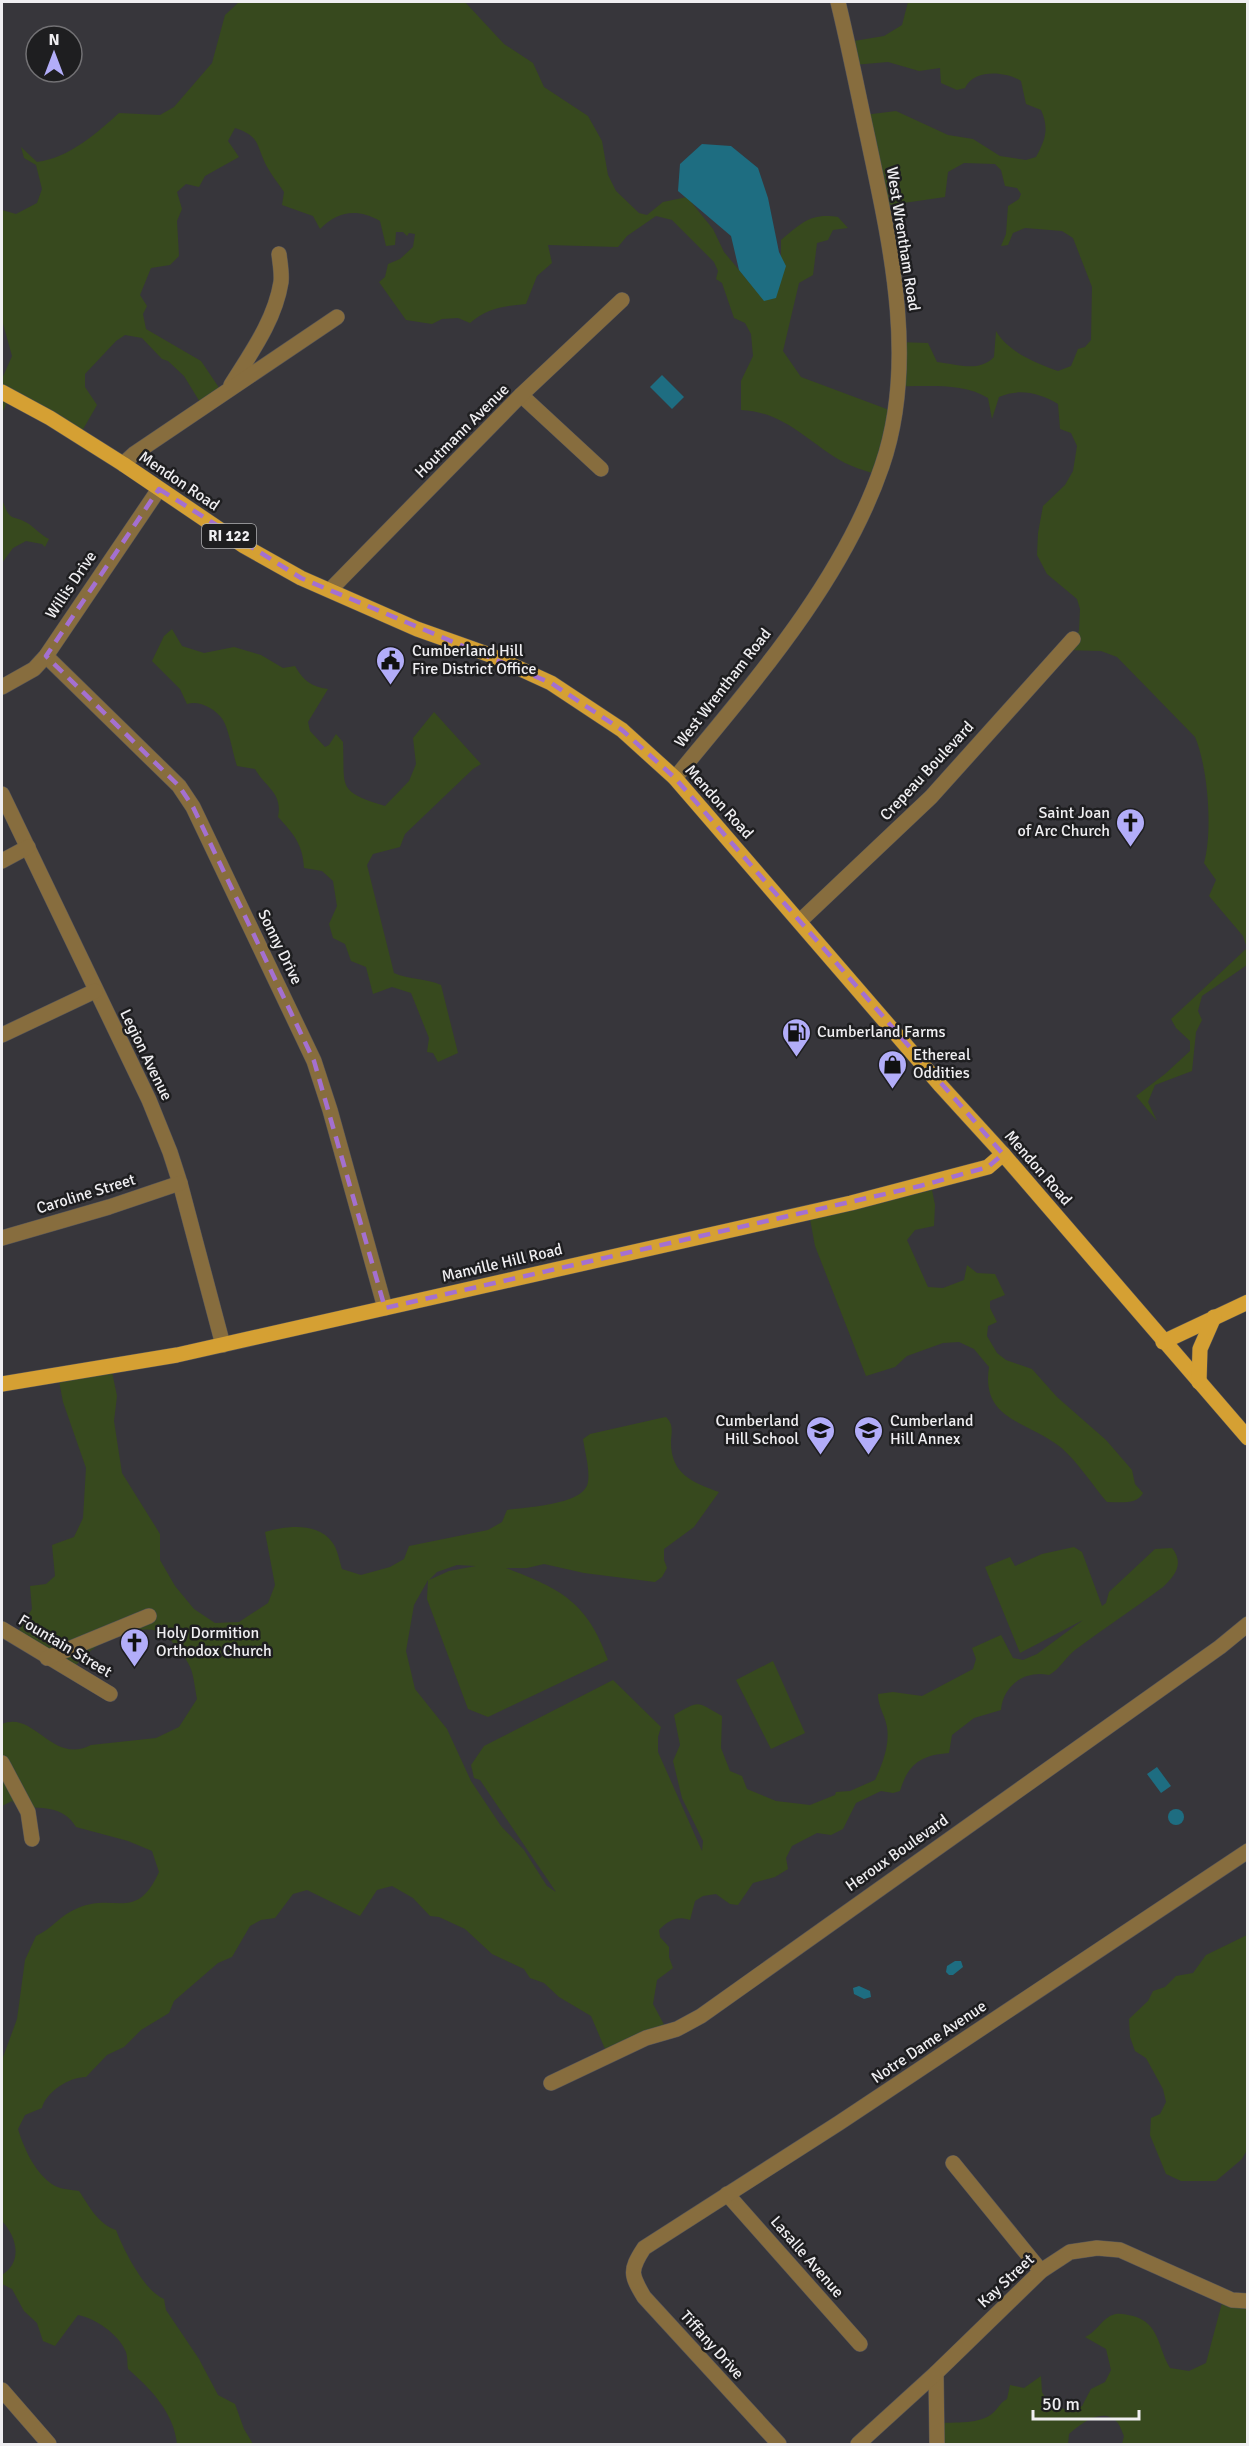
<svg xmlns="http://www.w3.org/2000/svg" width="1249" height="2446" font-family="Signika,sans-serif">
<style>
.green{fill:#37491e;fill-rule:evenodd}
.water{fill:#1e6d81}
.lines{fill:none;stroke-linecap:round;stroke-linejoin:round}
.minor-casing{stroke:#545358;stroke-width:16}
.major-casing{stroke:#545358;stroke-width:16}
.minor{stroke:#876d3e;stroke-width:15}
.major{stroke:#d5a033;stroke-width:15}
.marked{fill:none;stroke:#a470d0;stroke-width:4.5;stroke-dasharray:12 8;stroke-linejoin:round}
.labels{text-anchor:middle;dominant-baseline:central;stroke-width:5;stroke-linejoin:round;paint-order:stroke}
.shield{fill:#1e1e20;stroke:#b0b0b2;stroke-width:1.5}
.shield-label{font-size:15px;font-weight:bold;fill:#efeef1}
.street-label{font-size:16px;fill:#efeef1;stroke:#1e1e20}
.poi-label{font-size:16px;fill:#efeef1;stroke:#1e1e20;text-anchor:start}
</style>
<rect width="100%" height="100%" fill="#37363b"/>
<g class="green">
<path d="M239,2H465L504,44L533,63L544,87L588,116L602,141L608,175L616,191L639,213L647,215L663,202L687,197L713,229L724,252L749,282L781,275V240C802,223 810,213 838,217L848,228L833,230L828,240L817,243L813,275L799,283L783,351L801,377L892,411L894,416L872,473C863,470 853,467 845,463C808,443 786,412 741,410V381L753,356L751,334L745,323L734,318L722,283L716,279L718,271L714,262L672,220L656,216L627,236L618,247L548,245L552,263L537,276L526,304C504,306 487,308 470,323L458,318L442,319L432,324L406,320L379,282L385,277L388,264L400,259L413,247L415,234L409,233L407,236L403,232H396L395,245L386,246L380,221C357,208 338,211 320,229L313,216L282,205L284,192C278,183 270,173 265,163C256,143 259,136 235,128L228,141L239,157L205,176L199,187L186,184L177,192L182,209L177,221L179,256L170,265L151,268L140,295L147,306L143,314L146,329L201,361L224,395L203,407L184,376L168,361L162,359L142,338L125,335L116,341L85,374V387L97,405L78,438L8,401L2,413V379L12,356L2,320V210L16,214L37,203L42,189L36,165L24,158L21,147L37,162C69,158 97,133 119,113L160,115L174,107L212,63L225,15Z"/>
<path d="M908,2H1247V965L1202,996L1198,1011L1202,1020L1196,1032L1192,1071L1155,1085L1148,1102L1157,1121L1136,1096L1165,1074L1190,1051V1041L1176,1028L1171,1019L1247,948L1243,936L1209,896L1216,880L1204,863C1213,832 1208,767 1195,737L1117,657L1101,651L1064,650L1079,631L1080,609L1077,599L1047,574L1037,555L1038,533L1043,506L1065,485L1073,471L1077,446L1071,433L1060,429L1058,404C1039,393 1019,388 999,397L992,419L988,398C962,382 927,387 897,386V342L928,343L937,362C956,364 979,373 994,357L996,331C1008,352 1036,363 1058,371L1071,366L1078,349L1085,347L1091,340L1092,287L1073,238L1062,231L1025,228L1013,233L1008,245L1001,246L1006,234L1008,206L1019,199L1021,194L1017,188L1005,186L1001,170L995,164L964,163L948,172L945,197L883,206L864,115L896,111L948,135L973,139L1000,156L1026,160L1036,157C1046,139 1049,128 1041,110L1026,104L1021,81C1005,71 974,69 965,88L957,90L941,83L940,68L919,71L888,62L853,65L848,42L884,36L902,25Z"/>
<path d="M2,499C11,525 12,513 29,524C36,529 41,535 49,539L45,547L42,544L26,541L13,548L2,563Z"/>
<path d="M172,629L182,646L204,653L234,647L261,655L283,668L295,666C303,680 311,687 328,689L308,722L310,731L325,747L329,745L336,734L343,742C345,788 336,791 385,806L409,781L416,764L413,738L434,712L481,764L473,769L405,834L400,847L373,854L367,865L394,973C409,980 426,978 441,985L458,1053L438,1062L433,1053L427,1052L429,1038L411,993L392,987L373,994L366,967L351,961L345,944L333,938L329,924L337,906L333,881L322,871L304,868C303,845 294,834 278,817C283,793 266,788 255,769L237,766C233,754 229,730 223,720C216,709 199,700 187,704L180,689L152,661L164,636Z"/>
<path d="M932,1190L935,1205L934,1226L915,1230L907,1240L928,1287L943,1288L964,1280L967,1265L977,1273L995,1274L1005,1295L990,1301V1308L997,1322L988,1326L987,1336L997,1353L1006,1360L1032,1369L1057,1397L1106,1440L1132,1470L1135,1484L1143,1493C1137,1505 1120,1502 1107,1502C1094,1487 1074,1457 1059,1446C1025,1420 981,1420 989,1367L974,1349L959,1342L943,1343L907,1356L895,1367L866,1376L815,1246L810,1219Z"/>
<path d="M112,1372L117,1396L114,1421L122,1473L160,1534V1560L175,1586L194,1609L215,1623L239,1622L268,1603L275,1585L265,1532C286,1526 317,1522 332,1542C338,1550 339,1560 342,1569L361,1575L390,1567L404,1559L409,1546L488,1530L502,1522L507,1510C526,1507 585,1505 588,1482C590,1470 585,1452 583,1439L590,1434L661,1418L666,1417C673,1424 672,1430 671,1440C670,1473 691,1482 719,1492L694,1527L664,1549V1560L667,1568L662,1577L655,1582L584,1573L544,1564L527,1568H506C560,1589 587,1601 608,1660L488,1717L468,1709L427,1599L428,1580L414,1605L406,1651L415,1689L447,1729L471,1781L501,1826L524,1850L547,1886L556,1892L480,1780L474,1778L471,1765L484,1746L613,1680L661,1727L658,1737V1752L702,1851L703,1841L682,1798L673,1761L680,1745L674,1715C700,1700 696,1701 722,1716L721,1748L730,1771L742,1776L747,1789L776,1801L810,1805L835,1795L836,1792L850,1791L875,1780C882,1764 890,1746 887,1727C885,1715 878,1707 878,1694L893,1692L922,1696L973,1669L976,1659L972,1648L1001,1635L1013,1658L1023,1660L1037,1654L1083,1620L1020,1653L985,1567L1010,1557L1015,1566L1042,1554L1074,1547L1082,1552L1102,1606L1106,1603L1109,1592L1155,1549L1172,1548C1184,1563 1176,1575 1163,1587C1134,1609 1104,1628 1075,1650C1065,1658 1060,1669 1049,1675C1025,1670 1003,1685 1001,1710L974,1718L952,1735L949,1753C921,1755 908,1764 900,1791L893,1793L881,1791L856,1803L843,1829L831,1835L817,1833L792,1846L786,1858L788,1869L775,1877L753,1883L738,1905L730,1904L716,1894L703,1896L695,1901L690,1920C676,1915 668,1921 659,1930L660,1937L669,1947V1957L673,1968L657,1980L653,2004L668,2032L608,2056L591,2016L559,1997L544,1983L530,1978L524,1969L492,1954L465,1929L439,1917L430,1916L413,1898L392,1886L377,1890L360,1916L307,1890L293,1894L275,1918L261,1920L250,1926L232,1957L218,1963L174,2001L169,2013L141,2030L124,2047L107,2055L86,2077C69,2077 46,2092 42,2108L25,2115L18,2129C24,2149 36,2175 55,2186C61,2189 72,2190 79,2191C89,2206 98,2224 116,2230C123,2249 145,2292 164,2299L166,2310L199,2359L218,2395L235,2404L244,2429L253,2444H177C174,2413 151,2389 128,2369C127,2363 128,2355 125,2350C118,2334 95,2318 78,2315L55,2346L43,2341L37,2323L24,2311L12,2289L2,2284V2275C23,2262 17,2237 2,2221V2060L17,2019L25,1960L36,1936C52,1929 60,1915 78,1908C115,1892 136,1923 159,1872L152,1851L128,1841L76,1827C63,1805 40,1808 18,1807L12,1801L2,1806V1724C34,1710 52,1765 91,1745L156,1738L179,1727L197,1699C192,1670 194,1668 175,1645C172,1642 169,1637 166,1635C140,1617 82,1647 72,1673L15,1636L32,1609L30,1586L46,1584L55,1576L52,1545L74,1537L83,1518L86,1468L63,1402L59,1381ZM457,1565L476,1566L449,1571L429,1580L437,1572Z"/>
<path d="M773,1661L805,1733L771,1749L736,1680Z"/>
<path d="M1247,1935V2150L1242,2159L1216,2181H1181L1166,2174L1150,2135L1151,2118L1160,2114L1166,2102L1163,2089L1146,2058L1135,2051L1130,2037L1129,2019L1148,2001L1153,1991L1165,1987L1176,1976L1193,1973L1206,1955Z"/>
<path d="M1222,2303L1247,2304V2444H1122L1124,2436C1122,2432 1120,2425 1117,2422C1103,2406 1080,2424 1069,2434L1068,2444H937L938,2423C954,2422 981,2425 994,2412C999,2407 1000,2403 1007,2399L1010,2385L1024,2388L1041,2376L1042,2392L1049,2405L1068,2410L1082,2406L1091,2389L1105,2382L1111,2370L1106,2349L1085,2337C1096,2332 1100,2322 1110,2316C1118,2312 1124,2314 1133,2316C1160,2323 1158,2349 1170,2368L1189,2371L1206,2363Z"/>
</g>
<g class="water">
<path d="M702,144L731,146L758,168L768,198L779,252L786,266L776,298L764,301L739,270L731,236L678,191L680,164Z"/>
<path d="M662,375L684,397L672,409L650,387Z"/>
<path d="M1157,1767L1171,1786L1161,1793L1147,1774Z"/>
<circle cx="1176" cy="1817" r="8"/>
<path d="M955,1961H961L963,1967L953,1975H949L946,1972L947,1966Z"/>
<path d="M859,1986L870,1991L871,1997L864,1999L854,1994L853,1988Z"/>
</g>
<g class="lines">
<defs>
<g id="minor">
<path d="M231,385C251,353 275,320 281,282C282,273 280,263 279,254"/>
<path d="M521,395L601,469"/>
<path d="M123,464L134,454L337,317"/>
<path d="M330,590L521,395L622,300"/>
<path d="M46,656L179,786L193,807L314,1061L330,1110L385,1308"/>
<path d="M2,687L34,669L46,656L159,489"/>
<path d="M675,778C752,684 842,583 882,466C918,362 890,243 868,139C858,93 849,47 838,2"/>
<path d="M2,794L149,1100L170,1152L180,1183L223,1345"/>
<path d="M2,861L28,847"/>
<path d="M800,921L931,797L1073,639"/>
<path d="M2,1035L95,991"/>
<path d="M2,1238L109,1207L180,1183"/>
<path d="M2,1629L110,1694"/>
<path d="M47,1658L149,1616"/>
<path d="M2,1763L28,1812L32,1839"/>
<path d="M551,2083L646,2038L677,2029L701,2016L1220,1647L1248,1624"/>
<path d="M953,2163L1041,2271"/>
<path d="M727,2194L860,2344"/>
<path d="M936,2373L937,2444"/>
<path d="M2,2390L49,2444"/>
<path d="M779,2444L644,2297C631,2275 629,2271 644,2248L839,2123L1248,1851"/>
<path d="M858,2444L936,2373L1041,2271L1070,2252L1097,2248L1120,2250L1232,2300L1248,2301"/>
</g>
<g id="major">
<path d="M2,392L50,418L123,464L244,546L301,578L417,629L490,655L551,683L622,730L675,778L941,1086L1003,1154L1248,1438"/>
<path d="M1163,1342L1248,1302"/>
<path d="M1199,1382L1200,1349L1214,1317"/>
<path d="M2,1384L177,1355L851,1203L988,1167L1003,1154"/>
</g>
</defs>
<use href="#minor" class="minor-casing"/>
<use href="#major" class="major-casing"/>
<use href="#minor" class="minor"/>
<use href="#major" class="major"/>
</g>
<path class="marked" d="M159,489L301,578L551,683L622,730L675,778L1003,1154L988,1167L920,1186L385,1308L314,1061L193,807L179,786L46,656Z"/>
<defs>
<symbol id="civic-pin" viewBox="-11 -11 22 30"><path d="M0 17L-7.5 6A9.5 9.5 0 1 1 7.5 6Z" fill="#b2adf9" stroke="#1e1e20"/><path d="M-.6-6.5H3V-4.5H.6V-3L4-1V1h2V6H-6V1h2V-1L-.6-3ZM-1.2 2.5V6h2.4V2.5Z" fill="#111"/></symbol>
<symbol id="church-pin" viewBox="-11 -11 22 30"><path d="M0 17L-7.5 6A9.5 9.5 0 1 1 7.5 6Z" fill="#b2adf9" stroke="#1e1e20"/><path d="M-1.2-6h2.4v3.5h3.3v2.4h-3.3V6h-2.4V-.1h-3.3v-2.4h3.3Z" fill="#111"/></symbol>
<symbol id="fuel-pin" viewBox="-11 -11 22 30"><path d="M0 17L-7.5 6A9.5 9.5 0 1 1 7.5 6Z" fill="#b2adf9" stroke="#1e1e20"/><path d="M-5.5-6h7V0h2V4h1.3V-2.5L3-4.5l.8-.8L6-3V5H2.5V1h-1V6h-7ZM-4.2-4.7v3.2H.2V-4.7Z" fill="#111"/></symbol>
<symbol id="shop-pin" viewBox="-11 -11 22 30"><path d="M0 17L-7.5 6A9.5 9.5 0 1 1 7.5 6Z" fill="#b2adf9" stroke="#1e1e20"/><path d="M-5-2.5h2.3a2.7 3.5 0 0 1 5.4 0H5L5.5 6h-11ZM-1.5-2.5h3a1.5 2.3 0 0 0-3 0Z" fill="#111"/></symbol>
<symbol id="school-pin" viewBox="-11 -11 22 30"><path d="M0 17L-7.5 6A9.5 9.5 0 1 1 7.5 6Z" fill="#b2adf9" stroke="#1e1e20"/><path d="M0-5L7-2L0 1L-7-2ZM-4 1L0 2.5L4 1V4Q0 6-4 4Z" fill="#111"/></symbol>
</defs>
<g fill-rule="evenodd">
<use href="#civic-pin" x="374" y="644" width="33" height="45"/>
<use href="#church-pin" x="1114" y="806" width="33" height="45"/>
<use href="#fuel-pin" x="780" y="1016" width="33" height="45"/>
<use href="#shop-pin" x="876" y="1048" width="33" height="45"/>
<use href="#school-pin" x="804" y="1414" width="33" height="45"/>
<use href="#school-pin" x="852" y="1414" width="33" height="45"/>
<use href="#church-pin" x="118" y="1626" width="33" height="45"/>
</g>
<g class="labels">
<rect class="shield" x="202" y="524" width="54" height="24" rx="4.5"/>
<g class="shield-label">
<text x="229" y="536">RI 122</text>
</g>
<g class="street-label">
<text transform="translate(903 239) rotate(81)">West Wrentham Road</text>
<text transform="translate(462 431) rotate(-45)">Houtmann Avenue</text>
<text transform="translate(179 481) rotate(34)">Mendon Road</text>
<text transform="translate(71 585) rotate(-56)">Willis Drive</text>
<text transform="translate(723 688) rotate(-52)">West Wrentham Road</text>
<text transform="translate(927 771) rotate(-47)">Crepeau Boulevard</text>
<text transform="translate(719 802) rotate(48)">Mendon Road</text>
<text transform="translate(280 947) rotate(64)">Sonny Drive</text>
<text transform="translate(146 1055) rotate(64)">Legion Avenue</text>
<text transform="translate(1038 1168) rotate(49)">Mendon Road</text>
<text transform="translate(86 1194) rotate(-17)">Caroline Street</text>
<text transform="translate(502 1263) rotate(-13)">Manville Hill Road</text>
<text transform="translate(65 1646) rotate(31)">Fountain Street</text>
<text transform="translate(897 1853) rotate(-35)">Heroux Boulevard</text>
<text transform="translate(929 2042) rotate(-34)">Notre Dame Avenue</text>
<text transform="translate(807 2257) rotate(49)">Lasalle Avenue</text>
<text transform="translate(1006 2281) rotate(-43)">Kay Street</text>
<text transform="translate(712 2345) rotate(48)">Tiffany Drive</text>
</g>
<g class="poi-label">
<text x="412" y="651">Cumberland Hill<tspan x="412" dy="18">Fire District Office</tspan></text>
<text x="1110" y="813" text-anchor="end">Saint Joan<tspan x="1110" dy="18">of Arc Church</tspan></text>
<text x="817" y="1032">Cumberland Farms</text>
<text x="913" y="1055">Ethereal<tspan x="913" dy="18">Oddities</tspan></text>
<text x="799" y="1421" text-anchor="end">Cumberland<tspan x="799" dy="18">Hill School</tspan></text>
<text x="890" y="1421">Cumberland<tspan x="890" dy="18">Hill Annex</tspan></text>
<text x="156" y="1633">Holy Dormition<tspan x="156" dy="18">Orthodox Church</tspan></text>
</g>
</g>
<rect width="1249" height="2446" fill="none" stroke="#efeef1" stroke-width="6"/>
<g transform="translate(54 54)"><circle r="28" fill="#1e1e20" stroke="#727174" stroke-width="1.5"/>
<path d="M0-4.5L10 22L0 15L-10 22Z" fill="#b2adf9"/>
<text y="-9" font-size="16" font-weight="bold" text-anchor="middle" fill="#efeef1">N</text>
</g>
<path d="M1033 2410v9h106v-9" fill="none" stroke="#efeef1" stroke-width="3"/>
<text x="1042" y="2410" font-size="18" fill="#efeef1" stroke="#1e1e20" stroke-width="4.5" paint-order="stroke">50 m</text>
</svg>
